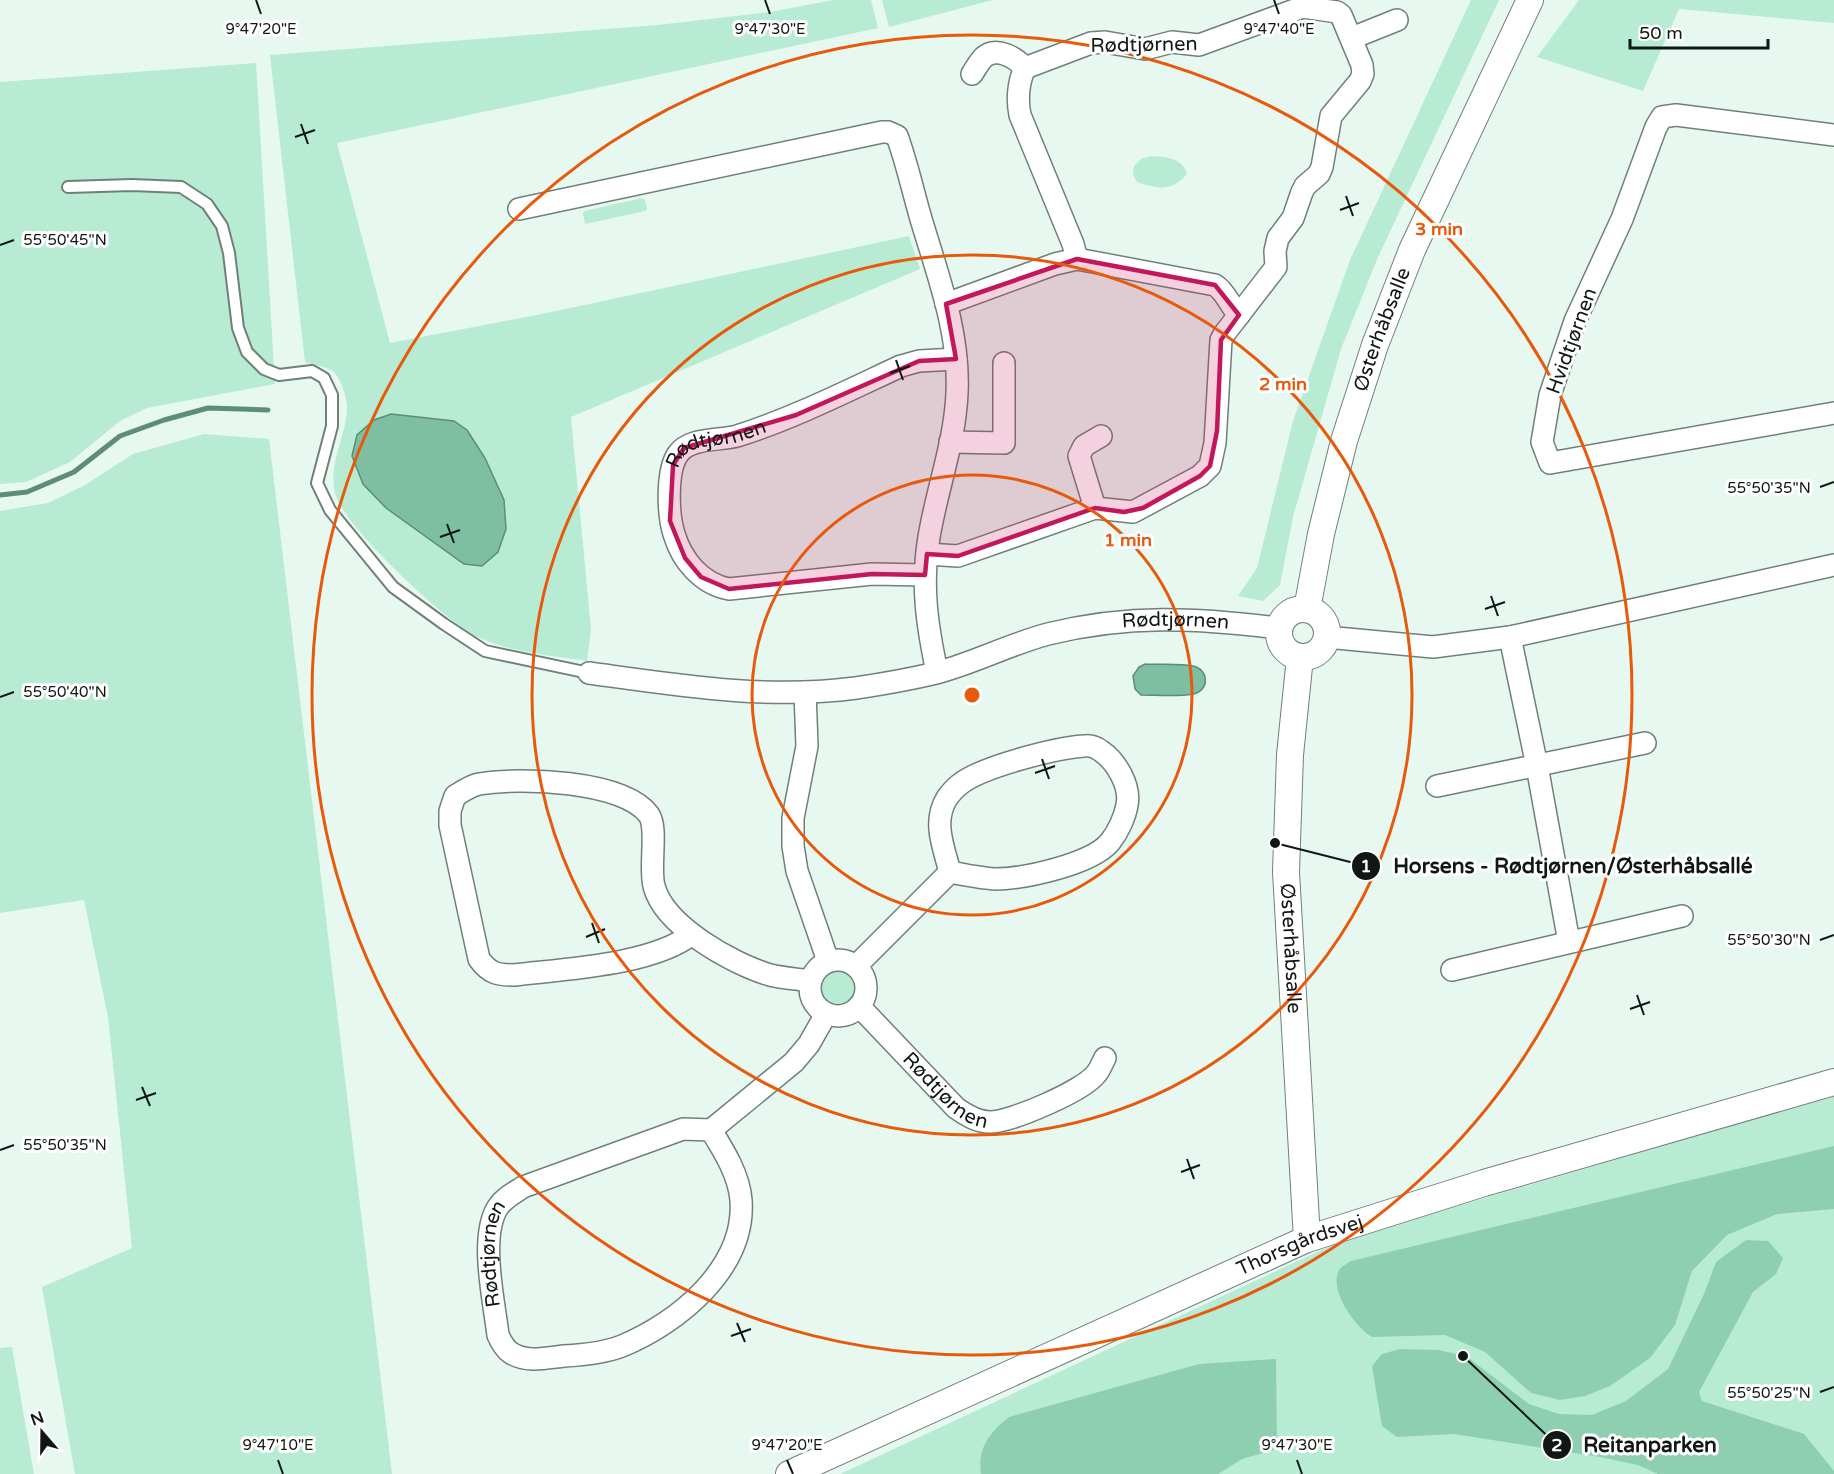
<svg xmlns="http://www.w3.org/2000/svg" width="1834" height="1474" font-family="'Varela Round',sans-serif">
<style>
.green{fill:#b8ebd4;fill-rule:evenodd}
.forest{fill:#8ecfb2}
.water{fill:#7ebea2;stroke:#5d8c77;stroke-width:1.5}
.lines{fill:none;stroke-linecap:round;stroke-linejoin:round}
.stream{stroke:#5d8c77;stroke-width:5}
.service-casing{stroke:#708078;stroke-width:14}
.minor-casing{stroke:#708078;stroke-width:24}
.tertiary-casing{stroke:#708078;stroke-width:28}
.service{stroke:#fff;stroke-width:10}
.minor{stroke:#fff;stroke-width:21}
.tertiary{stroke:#fff;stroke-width:26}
.marked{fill:#c2185b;fill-opacity:0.2;stroke:#c2185b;stroke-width:4.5;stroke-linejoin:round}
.ticks{fill:none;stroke:#111714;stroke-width:2}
.ring{fill:none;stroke:#e8590c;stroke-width:3}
.labels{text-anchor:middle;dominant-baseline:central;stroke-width:6;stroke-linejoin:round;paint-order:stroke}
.street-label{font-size:20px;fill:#111714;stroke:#fff}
.ticks-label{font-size:15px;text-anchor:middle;fill:#111714;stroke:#fff;stroke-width:6;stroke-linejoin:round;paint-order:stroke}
.centre{fill:#e8590c;stroke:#fff;stroke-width:3}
.ring-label{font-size:18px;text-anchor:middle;font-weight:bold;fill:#e8590c;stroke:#fff;stroke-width:6;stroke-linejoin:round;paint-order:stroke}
.leader{fill:none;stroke:#111714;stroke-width:2}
.callout-dot{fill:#111714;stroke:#fff;stroke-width:2}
.mark-label{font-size:18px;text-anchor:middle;font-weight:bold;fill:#fff}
.callout-label{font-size:21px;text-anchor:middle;font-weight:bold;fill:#111714;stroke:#fff;stroke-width:6;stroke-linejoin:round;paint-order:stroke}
</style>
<rect width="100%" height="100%" fill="#e7f8f0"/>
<g class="green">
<path d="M833,0H871L878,28L337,143L390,343L542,314L909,236L920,269L571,417L591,629L587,661C549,655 511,653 476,636C444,620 347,529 336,496C326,466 347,436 347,407C347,397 340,375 331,370C324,366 313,365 305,362L270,55L658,25L770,12ZM386,508L482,566L464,564Z"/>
<path d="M882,0H993L889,27Z"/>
<path d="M1471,0H1499L1378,257L1341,349L1293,517L1280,585L1263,601L1238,596L1257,568L1293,421L1350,260Z"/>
<path d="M1579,0H1834V23L1679,9L1643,91L1537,57Z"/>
<path d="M256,63L275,384L147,408L120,421L70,462L26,482L0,484V82Z"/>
<path d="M1151,156C1165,157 1181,157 1187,173C1175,192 1155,189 1137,182L1133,174L1134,166L1141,159Z"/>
<path d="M642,198L645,200L647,209L645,211L585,224L583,213L585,211Z"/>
<path d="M204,434L269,439L392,1474H75L42,1287L132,1248L108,1017L84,900L0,913V511L48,503L85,485L133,454Z"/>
<circle cx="837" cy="987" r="22"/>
<path d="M1834,1096V1474H840L1345,1239Z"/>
<path d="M12,1347L34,1474H0V1348Z"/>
</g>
<g class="forest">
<path d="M1834,1146V1209L1777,1214L1727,1235L1692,1271L1675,1325L1650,1358L1610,1386L1585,1396L1560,1400L1531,1393L1485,1352L1445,1335L1372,1337C1356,1328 1328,1290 1339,1270C1341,1267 1348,1263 1351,1261Z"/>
<path d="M1746,1240L1768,1241L1783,1258L1776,1274L1753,1292L1699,1392L1702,1401L1804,1434L1834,1471V1474H1658L1638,1465L1600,1457L1454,1434L1397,1437L1382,1426L1372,1366L1382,1354L1400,1349L1438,1350L1466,1356L1529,1404L1559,1414L1592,1415L1626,1401L1668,1369L1704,1294L1716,1262Z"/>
<path d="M1276,1359L1277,1449L1242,1459L1218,1474H981C977,1448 990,1432 1009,1417L1199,1364Z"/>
</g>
<g class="water">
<path d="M391,414L454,421L467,430L485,458L504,500L506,529L498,552L482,566L464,564L386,508L363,484L352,456L357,435L374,420Z"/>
<path d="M1145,664C1160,665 1178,663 1193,666C1209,669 1210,691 1193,694C1177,697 1157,695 1141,695L1135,689L1133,676L1139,667Z"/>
</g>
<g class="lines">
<path class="stream" d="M0,495L27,492L74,472L120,436L164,420L208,408L268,410"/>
<defs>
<path id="service" d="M68,187L132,185L181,187L207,204L222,226L229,253L238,328L247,352L264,369L279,375L312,371L324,378L332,395V426L317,483L330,510L393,587L444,624L485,651L589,673"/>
<g id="minor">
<path d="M1352,38L1397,20"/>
<path d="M972,74C976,68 979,62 984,57C997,46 1016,58 1025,68"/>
<path d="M1834,135L1676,115L1662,117L1656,127L1622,219L1575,321L1550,395L1542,442L1550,463L1834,413"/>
<path d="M519,209L882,132H888L897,136C907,163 913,192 921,219C938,276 960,333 957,393C955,442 937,489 929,537C921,585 927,625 937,672"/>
<path d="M946,304L1055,264L1077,259L1215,285C1226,292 1230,306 1239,315"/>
<path d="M950,442L1004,443V363"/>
<path d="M1095,508L1079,456L1084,446L1101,436"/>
<path d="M927,554L958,556L1095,508L1133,512L1200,476L1210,466L1215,443L1221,340L1225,333L1276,267L1275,251L1278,238L1293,218L1302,192L1305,186L1319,174L1322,167L1331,116L1360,81L1363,74L1362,65L1341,15L1337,12L1303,7L1199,45L1172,42L1145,49L1105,42L1091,43L1025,68C1018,82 1017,101 1020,115L1073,244L1077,259"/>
<path id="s1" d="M925,575L872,574L729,589C702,584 682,561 674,534C668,515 666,471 678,454C690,437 719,441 737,436C794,418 847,391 901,366L919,361L956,359"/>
<path d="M1326,637L1433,647L1510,637L1834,565"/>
<path d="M1510,637L1537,766L1569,942"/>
<path id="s2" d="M589,673C677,685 767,700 856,688C883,684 911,679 936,673C974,663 1010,644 1048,634C1129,614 1197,618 1278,628"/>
<path d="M805,692L807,746L793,818V846L797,871L828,961"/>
<path d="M1437,786L1645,743"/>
<path d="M692,934C653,965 564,969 514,975C497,975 489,973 479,959L450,825V811L455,796C463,791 470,786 479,784C518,777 624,780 649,815C658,828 649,868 654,886C664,926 733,964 770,975C782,978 797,979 810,981"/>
<circle cx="838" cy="988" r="28"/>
<path d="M856,966L950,872C944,848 932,822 947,798C950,794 955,788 959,785C980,767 1056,748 1084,746C1090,745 1096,747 1101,751C1116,761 1131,786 1127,805C1125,817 1118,832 1110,842C1092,864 1024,879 995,879C981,878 965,875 950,872"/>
<path d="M1452,970L1682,916"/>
<path id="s3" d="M859,1006L956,1108C966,1115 977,1122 990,1122C1011,1122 1083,1091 1096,1074C1100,1070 1102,1063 1105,1058"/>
<path id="s4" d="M711,1130C724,1151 739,1175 741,1200C746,1268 678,1323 622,1346C604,1353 583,1355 564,1356C546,1358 527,1363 511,1353C504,1348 501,1342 498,1335C494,1301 479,1236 498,1207C504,1198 514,1193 523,1187L683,1129L711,1130L794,1062L809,1044L826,1014"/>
</g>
<g id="tertiary">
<circle cx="1303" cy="633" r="24"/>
<path id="s5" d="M1307,609L1321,534L1344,441L1375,345L1412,250L1530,0"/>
<path id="s6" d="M1300,657L1290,755L1286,872L1307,1239"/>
<path id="s7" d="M789,1474L1307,1239L1484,1183L1834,1082"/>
</g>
</defs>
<use href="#service" class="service-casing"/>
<use href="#minor" class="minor-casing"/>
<use href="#tertiary" class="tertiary-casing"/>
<use href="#service" class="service"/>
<use href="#minor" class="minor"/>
<use href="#tertiary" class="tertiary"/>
</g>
<path class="marked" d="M1077,259L1215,285L1239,315L1221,340L1217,431L1210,466L1200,476L1143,508L1124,512L1095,508L958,556L927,554L925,575L872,574L729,589L701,577L685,558L670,521L673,465L684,448L796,415L919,361L956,359L946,304Z"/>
<path class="ticks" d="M256,0L261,14M765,0L770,14M1274,0L1279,14M301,124L308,144M295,137L315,130M1346,196L1353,216M1340,210L1359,203M0,245L14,240M896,360L903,380M890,373L910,366M1820,487L1834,482M447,524L454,543M440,537L460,530M1491,596L1498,616M1485,609L1505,602M0,697L14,692M1042,759L1049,779M1035,773L1055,766M592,923L599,943M586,937L605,929M1820,940L1834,935M1637,995L1644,1015M1630,1009L1650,1002M142,1087L150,1106M136,1100L156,1093M0,1150L14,1145M1187,1159L1194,1179M1181,1172L1200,1165M737,1323L745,1342M731,1336L751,1329M1820,1392L1834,1387M278,1460L283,1474M787,1460L793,1474M1297,1460L1302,1474"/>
<g class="ring">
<circle cx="972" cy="695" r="220"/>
<circle cx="972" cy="695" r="440"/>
<circle cx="972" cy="695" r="660"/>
</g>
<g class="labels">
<g class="street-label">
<text transform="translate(1144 45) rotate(-1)">Rødtjørnen</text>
<text stroke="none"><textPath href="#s5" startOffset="290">Østerhåbsalle</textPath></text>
<text transform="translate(1572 341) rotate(-70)">Hvidtjørnen</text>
<text stroke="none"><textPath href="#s1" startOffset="400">Rødtjørnen</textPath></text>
<text stroke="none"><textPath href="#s2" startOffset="597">Rødtjørnen</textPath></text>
<text stroke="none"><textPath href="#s6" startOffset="292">Østerhåbsalle</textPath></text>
<text stroke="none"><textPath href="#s3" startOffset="122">Rødtjørnen</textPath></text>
<text stroke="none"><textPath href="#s7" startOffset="560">Thorsgårdsvej</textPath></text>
<text stroke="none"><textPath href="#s4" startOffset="495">Rødtjørnen</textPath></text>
</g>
</g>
<g class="ticks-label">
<text x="261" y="34">9°47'20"E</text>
<text x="770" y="34">9°47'30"E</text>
<text x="1279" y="34">9°47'40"E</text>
<text x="65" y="245">55°50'45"N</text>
<text x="1769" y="493">55°50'35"N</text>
<text x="65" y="697">55°50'40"N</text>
<text x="1769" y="945">55°50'30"N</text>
<text x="65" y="1150">55°50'35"N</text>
<text x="1769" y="1398">55°50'25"N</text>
<text x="278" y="1450">9°47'10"E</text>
<text x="787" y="1450">9°47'20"E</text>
<text x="1297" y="1450">9°47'30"E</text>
</g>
<circle cx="972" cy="695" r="9" class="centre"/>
<g class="ring-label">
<text x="1439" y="235">3 min</text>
<text x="1283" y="390">2 min</text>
<text x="1128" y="546">1 min</text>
</g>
<path class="leader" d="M1275 843L1366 866M1463 1356L1557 1445"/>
<g class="callout-dot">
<circle cx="1275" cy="843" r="6"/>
<circle cx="1463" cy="1356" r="6"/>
<circle cx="1366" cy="866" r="15"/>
<circle cx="1557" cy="1445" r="15"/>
</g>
<g class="mark-label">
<text x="1366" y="872">1</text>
<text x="1557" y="1451">2</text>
</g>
<g class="callout-label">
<text x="1573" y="873">Horsens - Rødtjørnen/Østerhåbsallé</text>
<text x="1650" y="1452">Reitanparken</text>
</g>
<g transform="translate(42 1432) rotate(340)" stroke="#ffffff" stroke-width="4.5" paint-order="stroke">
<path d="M0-4.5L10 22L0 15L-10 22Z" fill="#111714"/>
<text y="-9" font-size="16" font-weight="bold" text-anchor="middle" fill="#111714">N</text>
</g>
<path d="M1630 39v9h138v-9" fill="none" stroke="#111714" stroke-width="3"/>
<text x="1639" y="39" font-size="18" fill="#111714" stroke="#ffffff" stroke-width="4.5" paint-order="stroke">50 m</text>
</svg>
